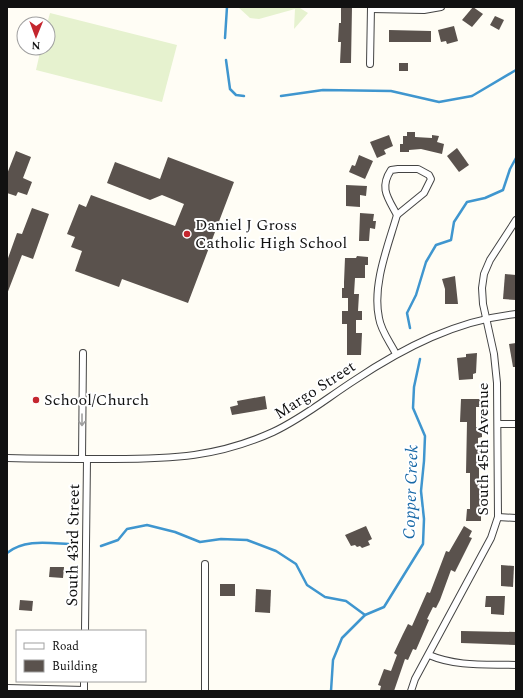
<svg xmlns="http://www.w3.org/2000/svg" width="523" height="698" font-family="Spectral,serif">
<style>
.pitch{fill:#e6f2cf}
.lines{fill:none;stroke-linecap:round;stroke-linejoin:round}
.stream{stroke:#3f96cf;stroke-width:2.5}
.building{fill:#5a524d}
.street-casing{stroke:#444;stroke-width:8}
.street{stroke:#fff;stroke-width:6}
.oneway{stroke:#a0a0a0}
.poi-dot{fill:#c4262e;stroke:#fff;stroke-width:1.5}
.labels{text-anchor:middle;dominant-baseline:central;stroke-width:4;stroke-linejoin:round;paint-order:stroke}
.poi-label{font-size:16px;fill:#111;stroke:#fff;text-anchor:start}
.street-label{font-size:16px;fill:#111;stroke:#fff}
.water-label{font-size:17px;font-style:italic;fill:#1768a6;stroke:#fff}
</style>
<rect width="100%" height="100%" fill="#fffdf5"/>
<g class="pitch">
<path d="M238,7H304L300,8L308,13L294,29L295,9L259,19L250,18Z"/>
<path d="M50,13L177,45L162,102L36,70L41,48H48L47,24Z"/>
</g>
<g class="lines">
<g class="stream">
<path d="M225,38L227,7"/>
<path d="M226,60L230,89L236,95L244,96"/>
<path d="M281,96L323,90L391,91L439,102L472,96L516,70"/>
<path d="M410,328L407,313L416,295L426,262L436,245L451,240L454,222L467,202L485,198L503,190L510,169L516,158"/>
<path d="M101,546L118,540L127,529L147,525L175,532L200,542L221,539L247,540L276,551L296,564L307,585L325,597L346,601L365,615"/>
<path d="M7,553C24,539 48,543 69,544"/>
<path d="M331,691L333,660L342,638L365,615L384,607L423,544L424,519L421,491L424,461L425,436L413,408L414,387L420,359"/>
</g>
</g>
<g class="building">
<path d="M341,7H352L351,63H340L341,42H338L339,23H341Z"/>
<path d="M473,7L483,14L472,27L462,20Z"/>
<path d="M495,16L504,20L499,30L490,25Z"/>
<path d="M454,26L458,41L447,44L446,41L441,42L438,30Z"/>
<path d="M389,30L431,31V42H389Z"/>
<rect x="399" y="63" width="9" height="8"/>
<path d="M407,132H415V137L432,138V135L439,136L437,142L444,144L442,154L421,149L409,150V152H400V144H403V136H407Z"/>
<path d="M389,135L393,146L384,150L386,154L377,158L370,142Z"/>
<path d="M457,148L469,165L459,172L447,156Z"/>
<path d="M16,151L31,157L23,178L32,182L27,195L18,192L16,196L7,193V174Z"/>
<path d="M359,155L373,161L365,179L349,172L352,165L355,166Z"/>
<path d="M168,157L234,182L188,303L122,279L119,287L75,271L82,251L71,247L75,237L67,234L79,204L86,207L91,195L175,226L184,204L162,195L150,200L107,183L115,162L160,179Z"/>
<path d="M346,185L367,186L366,196L360,195V207L346,206Z"/>
<path d="M32,208L49,214L33,259L22,255L7,294V261L17,233L22,234Z"/>
<path d="M360,213L374,214L373,221H376L375,229L370,228L369,241H359Z"/>
<path d="M357,256L368,257V265H365V278H355L354,294H359L358,311H362V320H356V333H362L361,355H347V324H342V311H348V298H342V288H344V282L345,258H356Z"/>
<path d="M505,274L516,275V300L503,299Z"/>
<path d="M455,276L458,304H445V289L442,279Z"/>
<path d="M516,343V367H513L509,344Z"/>
<path d="M477,353L476,373L473,374V379L459,380L457,358L466,357V354Z"/>
<path d="M265,396L267,409L232,415L230,407L238,405L237,401Z"/>
<path d="M461,399H481V407H476V427H482V437L478,438V451H482V460H479V479H481V521H466L467,509H470V473H466L467,422H460Z"/>
<path d="M366,526L372,539L368,541L370,545L362,548L360,546L357,547L355,545L351,546L345,535Z"/>
<path d="M464,526L472,531L469,537L472,538L455,572L451,570L440,600L436,608L433,607L427,619L429,620L416,650L413,649L408,660L405,659L394,691L380,690L381,686L378,685L384,669L391,671L397,655L394,653L403,634L408,624L412,626L427,592L430,593L446,551L449,552Z"/>
<path d="M501,565L514,566L513,587L501,586Z"/>
<path d="M50,567H64L63,578L49,577Z"/>
<rect x="220" y="584" width="15" height="12"/>
<path d="M256,589L271,590L270,613L255,612Z"/>
<path d="M486,596H505L504,615L491,614V607H485Z"/>
<path d="M20,600L33,601L32,611L19,610Z"/>
<path d="M461,631L516,632V645L461,643Z"/>
</g>
<g class="lines">
<defs>
<g id="street">
<path d="M371,9L424,10L441,7"/>
<path d="M370,64L371,7"/>
<path d="M398,169H418L429,175L431,179L424,193L397,215C388,198 379,188 391,170Z"/>
<path d="M396,354C390,342 381,331 379,318C372,285 388,246 397,215"/>
<path d="M498,424H516"/>
<path d="M7,458C42,459 78,459 113,459C172,459 218,457 273,432C303,418 327,398 355,380C403,348 457,320 516,314"/>
<path d="M82,459L83,353"/>
<path d="M498,517L516,518"/>
<path d="M85,631L87,459"/>
<path d="M429,655C457,667 487,664 516,665"/>
<path d="M7,688L84,690"/>
<path d="M84,691V681"/>
<path d="M205,691V564"/>
<path d="M411,691L415,679L491,538L498,517L497,383L494,354L483,304L482,288L484,274L490,260L516,220"/>
</g>
</defs>
<use href="#street" class="street-casing"/>
<use href="#street" class="street"/>
</g>
<defs><path id="oneway-shaft" d="M-6 0H5M1.5-3L5.5 0L1.5 3" fill="none" stroke-width="1.6" stroke-linecap="round" stroke-linejoin="round"/></defs>
<use class="oneway" href="#oneway-shaft" transform="translate(82 420) rotate(90)"/>
<g class="poi-dot">
<circle cx="187" cy="234" r="4"/>
<circle cx="36" cy="400" r="4"/>
</g>
<g class="labels">
<g class="poi-label">
<text x="195" y="225">Daniel J Gross<tspan x="195" dy="18">Catholic High School</tspan></text>
<text x="44" y="400">School/Church</text>
</g>
<g class="street-label">
<text transform="translate(315 390) rotate(-33)">Margo Street</text>
<text transform="translate(483 449) rotate(-90)">South 45th Avenue</text>
<text transform="translate(73 545) rotate(-89)">South 43rd Street</text>
</g>
<g class="water-label">
<text transform="translate(411 492) rotate(-88)">Copper Creek</text>
</g>
</g>
<rect width="523" height="698" fill="none" stroke="#111111" stroke-width="16"/>
<rect x="16" y="630" width="130" height="52" fill="#ffffff" stroke="#a0a0a0"/>
<rect x="24" y="643" width="20" height="6" fill="#ffffff" stroke="#a0a0a0"/>
<text x="52" y="650" font-size="12" fill="#111111">Road</text>
<rect x="24" y="660" width="20" height="12" fill="#5a524d" stroke="#a0a0a0"/>
<text x="52" y="670" font-size="12" fill="#111111">Building</text>
<g transform="translate(36 36) rotate(181)"><circle r="19" fill="#ffffff" stroke="#a0a0a0"/>
<path d="M0-3L7 15L0 10L-7 15Z" fill="#c4262e"/>
<text y="-6" font-size="11" font-weight="bold" text-anchor="middle" fill="#111111">N</text>
</g>
</svg>
